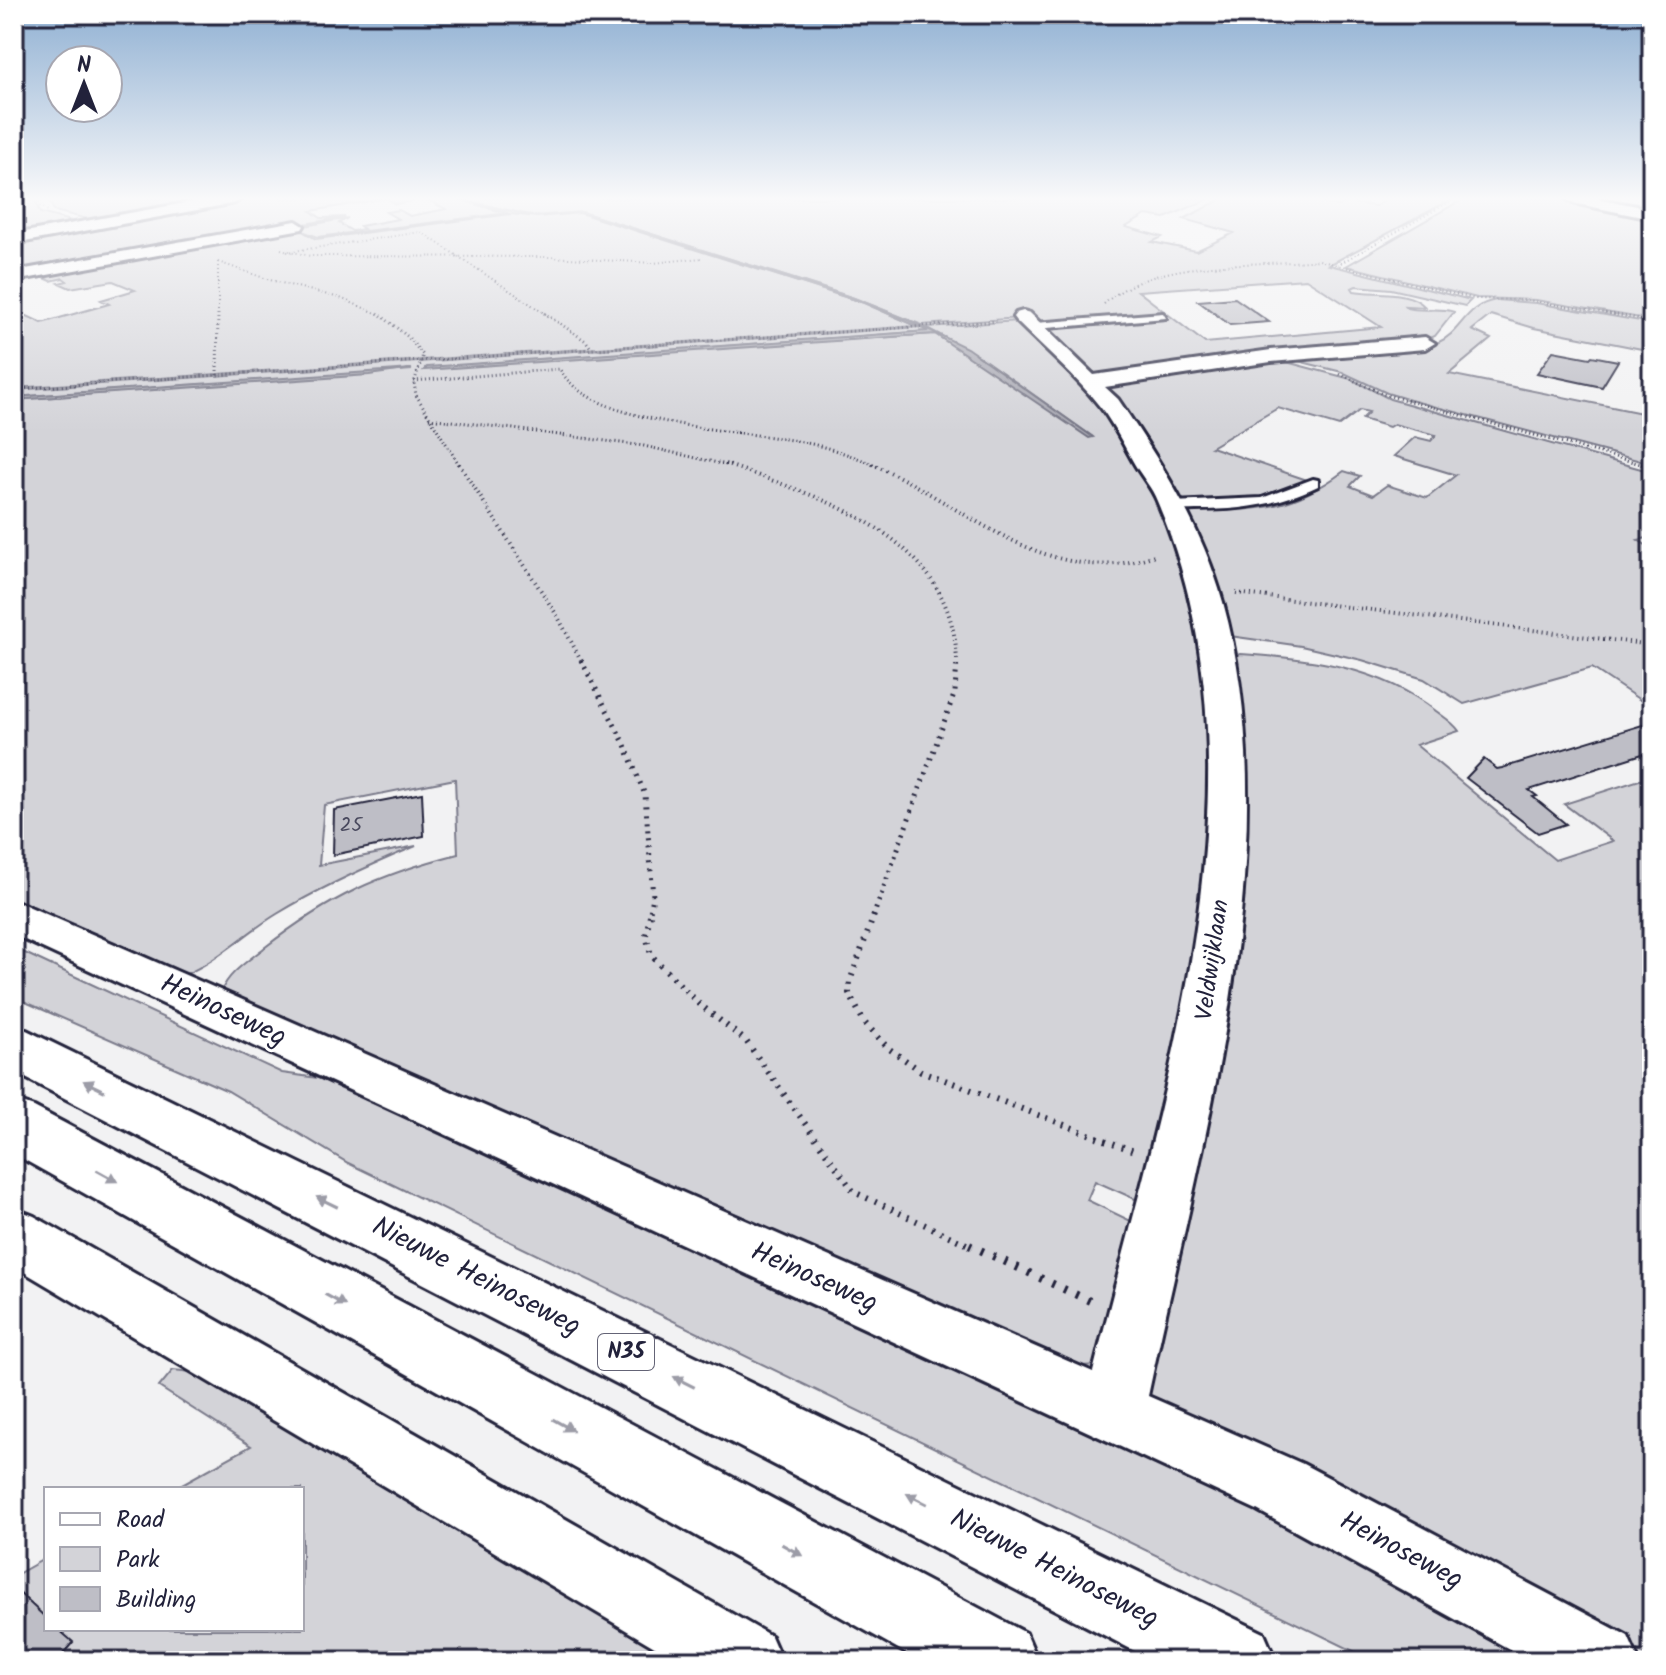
<svg xmlns="http://www.w3.org/2000/svg" width="1666" height="1675" font-family="Kalam,sans-serif">
<style>
.green{fill:#d3d3d8;stroke:#7a7a8a;stroke-width:2;fill-rule:evenodd}
.water{fill:#a8a8b2;stroke:#727282;stroke-width:2}
.building{fill:#bebec6;stroke:#22223b;stroke-width:2}
.lines{fill:none;stroke-linecap:round;stroke-linejoin:round}
.lane-casing{stroke:#22223b;stroke-width:6}
.street-casing{stroke:#22223b;stroke-width:6}
.secondary-casing{stroke:#22223b;stroke-width:6}
.highway-casing{stroke:#22223b;stroke-width:6}
.path-far5{stroke:#22223b;stroke-width:2;stroke-dasharray:1 3;stroke-linecap:butt}
.path-far4{stroke:#22223b;stroke-width:3;stroke-dasharray:1 3;stroke-linecap:butt}
.path-far3{stroke:#22223b;stroke-width:4;stroke-dasharray:1 4;stroke-linecap:butt}
.path-far2{stroke:#22223b;stroke-width:5;stroke-dasharray:2 6;stroke-linecap:butt}
.path-far1{stroke:#22223b;stroke-width:6;stroke-dasharray:2 7;stroke-linecap:butt}
.path{stroke:#22223b;stroke-width:8;stroke-dasharray:3 10;stroke-linecap:butt}
.lane{fill:#fff;fill-rule:evenodd}
.street{fill:#fff;fill-rule:evenodd}
.secondary{fill:#fff;fill-rule:evenodd}
.highway{fill:#fff;fill-rule:evenodd}
.oneway{fill:#9c9ca7}
.labels{text-anchor:middle;dominant-baseline:central;stroke-width:6;stroke-linejoin:round;paint-order:stroke}
.number-label{font-size:20px;fill:#49495e}
.shield{fill:#fff;stroke:#646476;stroke-width:2}
.shield-label{font-size:22px;font-weight:bold;fill:#22223b}
.street-label{font-size:24px;fill:#22223b;stroke:#fff}
.near-street-label{font-size:28px;fill:#22223b;stroke:#fff}
</style>
<rect width="100%" height="100%" fill="#f2f2f3"/>
<filter id="ink" filterUnits="userSpaceOnUse"><feTurbulence type="fractalNoise" baseFrequency=".0125" numOctaves="2"/><feDisplacementMap in="SourceGraphic" scale="16" xChannelSelector="R" yChannelSelector="G"/><feConvolveMatrix kernelMatrix="1 2 1 2 8 2 1 2 1" color-interpolation-filters="sRGB"/></filter>
<g filter="url(#ink)">
<g class="green">
<path d="M14,198H34L40,213L83,224L14,237Z"/>
<path d="M48,198H227L96,221L54,211Z"/>
<path d="M239,198H454L509,214L518,213L459,198H1211L1165,218L1146,215L1126,227L1162,237L1152,242L1196,251L1234,233L1184,219L1223,198H1328L1322,203L1339,206L1345,202L1376,206L1388,198H1454L1329,265L1471,300L1465,306L1391,289L1356,286L1352,288L1354,291C1375,295 1410,289 1425,307L1405,306L1407,308C1422,312 1441,307 1454,312L1435,336L1423,341L1097,378L1020,318L922,325L854,298L582,212H580L864,303L917,326L14,388V316L23,314L42,323L109,304L101,300L135,290L113,281L70,288L59,283L67,281L63,278L51,281L37,275L348,218L339,223L352,231L364,229L360,226L398,219L386,212L399,210L410,216L446,209L426,199L395,204L387,198L311,211L321,218L345,217L14,274V240ZM1306,279L1381,327L1205,343L1138,291Z"/>
<path d="M1465,198H1563L1652,215V320L1536,300L1477,298L1346,266Z"/>
<path d="M1496,300L1536,303L1652,323V351L1534,328L1491,315L1472,330L1491,339L1449,374L1652,415V464L1410,400L1387,393L1342,372L1282,357L1437,343C1463,332 1463,306 1496,300Z"/>
<path d="M1019,321L1054,346L1140,455L1207,634L1214,877L1148,1199H1135L1095,1181L1087,1200L1133,1222L1097,1365L1066,1367L221,992C228,973 248,961 264,948C330,897 377,875 458,854L455,779L324,805L319,865L416,846C368,866 321,887 277,914C244,934 219,960 184,975L14,901V400L412,370L14,397V390L921,327L929,331L424,368L935,334L1093,437L979,356L925,327Z"/>
<path d="M1271,358L1351,379L1390,399L1652,472V537L1638,540L1652,549V708L1592,668L1464,704L1424,679L1362,660L1301,646L1223,635L1182,511C1250,510 1287,514 1344,471L1360,476L1350,486L1373,495L1387,485L1427,498L1456,475L1394,456L1415,437L1431,441L1436,435L1394,424L1389,427L1362,419L1369,412L1360,410L1339,426L1278,408L1211,447L1307,480L1271,498L1183,503L1177,501L1101,387Z"/>
<path d="M1241,654C1310,658 1380,667 1436,711C1444,717 1454,723 1459,731L1416,745L1555,860L1613,841L1564,804L1652,776V1659L1392,1519L1162,1411L1147,1394L1210,1060L1227,657Z"/>
<path d="M14,948L282,1073L339,1081L1188,1466L1555,1661H1374L348,1163L228,1091L14,997Z"/>
<path d="M173,1370L192,1372L679,1661H14V1576L46,1558V1629H302V1489H173L251,1446L159,1387Z"/>
</g>
<g class="water">
<path d="M454,198L534,216L582,212L854,298L911,321L967,348L1093,437L1089,438L935,334L424,370L427,367L928,331L864,303L580,213L537,217L511,214L316,239L302,231L318,237L508,213Z"/>
<path d="M412,369L369,375L14,400V397Z"/>
</g>
<g class="building">
<path d="M1235,298L1269,322L1230,325L1198,301Z"/>
<path d="M1553,351L1590,358L1592,356L1618,361L1602,387L1537,373Z"/>
<path d="M1652,722V751L1529,790L1537,796L1533,797L1566,824L1538,833L1466,778L1484,759L1497,769L1502,768Z"/>
<path d="M422,793L424,836L333,855L334,810Z"/>
<path d="M14,1588L46,1618V1629H58L73,1642L57,1661H14Z"/>
</g>
<g class="lines">
<defs>
<g id="lane">
<path d="M1163,313L1166,318L1035,329L1030,326L1035,323Z"/>
<path d="M1313,479L1318,480V486C1278,505 1239,510 1196,510C1186,510 1174,512 1166,506L1173,502L1262,498Z"/>
</g>
<g id="street">
<path d="M212,198H243L235,203L14,244V234Z"/>
<path d="M296,221L304,226L302,229L14,281V271Z"/>
<path d="M1023,311L1030,313L1094,375L1271,350L1425,337L1435,343L1425,349L1271,362L1105,387L1118,399C1161,462 1202,527 1223,602C1291,847 1199,1153 1148,1396L1303,1464L1628,1636L1639,1661H1531L1257,1510L14,935V900L1093,1372C1161,1097 1275,777 1157,501C1152,488 1142,477 1135,465C1124,446 1114,425 1101,408C1077,377 1044,349 1016,321L1013,317L1016,313Z"/>
<path d="M14,1208L34,1216L771,1636L782,1661H678L14,1266Z"/>
</g>
<path id="secondary" d="M1565,198H1596L1652,209V219L1573,203Z"/>
<g id="highway">
<path d="M14,1024L1264,1633L1276,1661H1154L14,1072Z"/>
<path d="M14,1100L34,1107L1026,1633L1038,1661H920L14,1154Z"/>
</g>
</defs>
<use href="#lane" class="lane-casing"/>
<use href="#street" class="street-casing"/>
<use href="#secondary" class="secondary-casing"/>
<use href="#highway" class="highway-casing"/>
<g class="path-far5">
<path d="M38,198L40,206L48,211"/>
<path d="M1457,198L1337,265L1475,299L1528,300L1617,315"/>
<path d="M281,249L310,256L550,257L653,263L701,258"/>
<path d="M287,252L421,232L547,315"/>
<path d="M218,262L270,280L340,298L381,315"/>
<path d="M1104,304C1155,256 1253,267 1319,260L1337,265"/>
<path d="M218,315V261"/>
</g>
<g class="path-far4">
<path d="M378,313L407,336L423,355L414,383L416,395L460,466"/>
<path d="M544,313L586,341L591,348"/>
<path d="M1605,313L1652,321"/>
<path d="M1340,374L1383,394L1648,466"/>
<path d="M217,375L218,313"/>
<path d="M414,381L560,369C590,428 746,429 807,443C831,448 854,456 877,466"/>
<path d="M14,389L999,321"/>
<path d="M429,418L644,446L731,466"/>
</g>
<g class="path-far3">
<path d="M459,464L558,617L582,662"/>
<path d="M725,464C824,499 953,534 957,662"/>
<path d="M872,464C961,501 1052,596 1157,554"/>
<path d="M1641,464L1652,467"/>
<path d="M1236,593L1652,645"/>
</g>
<g class="path-far2">
<path d="M581,660L625,745L645,795L653,897L649,917"/>
<path d="M873,917L955,692L957,660"/>
</g>
<g class="path-far1">
<path d="M650,915L646,935L651,955L698,1003L746,1041L854,1192L973,1247"/>
<path d="M874,915L850,981L849,993L864,1022L888,1048L921,1071L1134,1151"/>
</g>
<path class="path" d="M969,1245L1094,1303"/>
<use href="#lane" class="lane"/>
<use href="#street" class="street"/>
<use href="#secondary" class="secondary"/>
<use href="#highway" class="highway"/>
</g>
<defs><path id="oneway-solid" d="M-6-.8H1V-3.2L6.5 0L1 3.2V.8H-6Z" transform="scale(2)"/></defs>
<g class="oneway">
<use href="#oneway-solid" transform="translate(94 1086) rotate(-154)"/>
<use href="#oneway-solid" transform="translate(107 1176) rotate(29)"/>
<use href="#oneway-solid" transform="translate(327 1202) rotate(-154)"/>
<use href="#oneway-solid" transform="translate(335 1300) rotate(29)"/>
<use href="#oneway-solid" transform="translate(684 1382) rotate(-153)"/>
<use href="#oneway-solid" transform="translate(563 1425) rotate(29)"/>
<use href="#oneway-solid" transform="translate(917 1499) rotate(-153)"/>
<use href="#oneway-solid" transform="translate(792 1550) rotate(29)"/>
</g>
</g>
<linearGradient id="sky" x2="0" y2="1"><stop stop-color="#8eafd2"/><stop offset="0.46" stop-color="#f9f9fa"/><stop offset="1" stop-color="#f9f9fa" stop-opacity="0"/></linearGradient>
<rect width="1666" height="432" fill="url(#sky)"/>
<g class="labels">
<g class="number-label">
<text x="351" y="826">25</text>
</g>
<rect class="shield" x="598" y="1334" width="56" height="36" rx="6"/>
<g class="shield-label">
<text x="626" y="1352">N35</text>
</g>
<g class="street-label">
<text transform="translate(1213 960) rotate(-82)">Veldwijklaan</text>
</g>
<g class="near-street-label">
<text transform="translate(223 1011) rotate(25)">Heinoseweg</text>
<text transform="translate(476 1277) rotate(27)">Nieuwe Heinoseweg</text>
<text transform="translate(814 1278) rotate(24)">Heinoseweg</text>
<text transform="translate(1401 1551) rotate(28)">Heinoseweg</text>
<text transform="translate(1054 1569) rotate(27)">Nieuwe Heinoseweg</text>
</g>
</g>
<rect width="1666" height="1675" fill="none" stroke="#fff" stroke-width="48"/>
<rect x="24" y="24" width="1618" height="1627" fill="none" stroke="#22223b" stroke-width="3" filter="url(#ink)"/>
<rect x="44" y="1487" width="260" height="144" fill="#ffffff" stroke="#a7a7b1" stroke-width="2"/>
<rect x="60" y="1513" width="40" height="12" fill="#ffffff" stroke="#a7a7b1" stroke-width="2"/>
<text x="116" y="1527" font-size="24" fill="#22223b">Road</text>
<rect x="60" y="1547" width="40" height="24" fill="#d3d3d8" stroke="#a7a7b1" stroke-width="2"/>
<text x="116" y="1567" font-size="24" fill="#22223b">Park</text>
<rect x="60" y="1587" width="40" height="24" fill="#bebec6" stroke="#a7a7b1" stroke-width="2"/>
<text x="116" y="1607" font-size="24" fill="#22223b">Building</text>
<g transform="translate(84 84)"><circle r="38" fill="#ffffff" stroke="#a7a7b1" stroke-width="2"/>
<path d="M0-6L14 30L0 20L-14 30Z" fill="#22223b"/>
<text y="-12" font-size="22" font-weight="bold" text-anchor="middle" fill="#22223b">N</text>
</g>
</svg>
